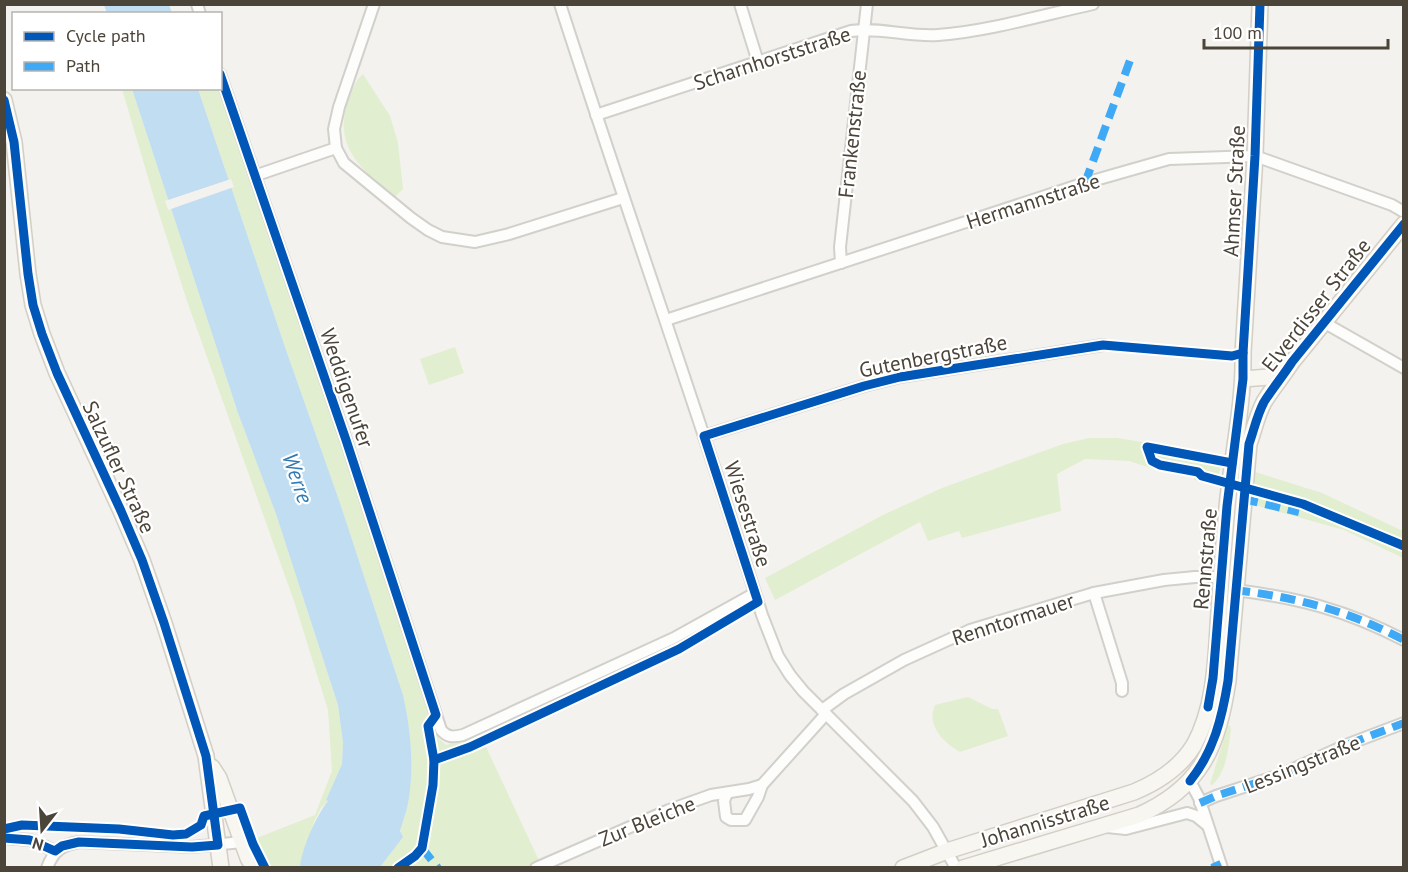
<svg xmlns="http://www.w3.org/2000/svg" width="1408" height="872" font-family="'PT Sans',sans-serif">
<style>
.green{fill:#e1eecf}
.water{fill:#c0ddf1}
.pier{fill:#f4f2ee}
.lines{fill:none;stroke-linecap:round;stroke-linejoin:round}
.street-casing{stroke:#d2d0cb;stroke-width:14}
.secondary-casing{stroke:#d3cfc5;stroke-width:18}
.street{stroke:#fdfdfc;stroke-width:10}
.secondary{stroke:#f7f6f1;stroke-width:15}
.quiet{stroke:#3fa9f5;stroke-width:8;stroke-dasharray:15 8;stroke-linecap:butt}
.cycleway-casing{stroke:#fff;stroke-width:13}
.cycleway{stroke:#0057b8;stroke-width:9}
.labels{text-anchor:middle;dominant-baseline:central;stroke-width:4.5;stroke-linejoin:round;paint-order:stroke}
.street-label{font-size:21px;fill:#4b4439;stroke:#fff}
.water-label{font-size:22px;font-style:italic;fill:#2e7ab2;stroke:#fff}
</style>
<rect width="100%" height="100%" fill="#f4f2ee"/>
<g class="green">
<path d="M363,74L390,116L398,143L403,189L395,197C364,171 332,148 348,101C352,90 354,82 363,74Z"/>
<path d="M220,88L250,168L439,739L446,745L481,736L542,867H380L402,837C396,824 407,806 409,792C414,762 409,725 403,695L340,503L286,350L198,89Z"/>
<path d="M122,89H132L238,413L276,514L338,705L343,743L342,764L326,800L328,801L321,808L314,822L300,867H270L257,838L315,815L332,771L328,710L295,604L187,301L154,198Z"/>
<path d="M455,347L464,373L429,385L420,359Z"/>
<path d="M1089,438H1117L1224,455L1216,484L1194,480V476L1154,469L1129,461L1085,459L1057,474L1061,511L962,538L959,531L928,541L920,522L775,600L765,578L883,515L942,488L1063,444Z"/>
<path d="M1255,472L1322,493L1403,531V558L1344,530L1255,505Z"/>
<path d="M968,697L992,709H998L1008,736L960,752C943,742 926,725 935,705Z"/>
<path d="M1230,725L1231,730C1228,749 1227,772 1212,785L1210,784L1228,726Z"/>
</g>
<g class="water">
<path d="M104,5H169L172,13H107Z"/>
<path d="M132,89H198L286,350L340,503L403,695C411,730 415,772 407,808C405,816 402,823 400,831L403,837L380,867H300C302,848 316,816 328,801L326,800L342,764L343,743L338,705L276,514L238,413Z"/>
</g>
<path class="pier" d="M231,179L234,187L168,210L165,201Z"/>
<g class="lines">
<defs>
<g id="street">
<path d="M197,4L200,14"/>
<path d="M374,4L339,107L334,129L336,148L344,163L411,218L428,230L442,237L475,242L509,234L623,198"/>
<path d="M560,4C626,209 698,411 762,615L778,656L790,675L803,691L913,801L933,827L956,868"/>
<path d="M740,4L758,62"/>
<path d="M220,74L346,440L441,730C448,738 453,737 463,735L674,638L755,593"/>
<path d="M596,115L851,31C879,27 909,37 938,35C989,31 1043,15 1093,4"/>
<path d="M257,175L336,148"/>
<path d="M841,263L840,247L867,4"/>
<path d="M666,320L1085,183L1169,159L1255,156L1392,205L1404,212"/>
<path d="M1323,322L1404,368"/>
<path d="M704,436L864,386L900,377L1103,345"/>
<path d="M1235,590C1299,598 1346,610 1404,640"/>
<path d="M1094,593L1122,683V691"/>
<path d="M822,710L844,694L904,660L970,630L1094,593L1164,580L1195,577H1221"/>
<path d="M1190,781L1199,798L1222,868"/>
<path d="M727,793L724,801L726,817L731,820H745L758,797L762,785L826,714"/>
<path d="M1200,803L1216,796L1280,775L1346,745L1404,723"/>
<path d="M1107,827L1126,829L1187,813L1196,816L1207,825"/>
<path d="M4,838L30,840L55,851"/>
<path d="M47,868C53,851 62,845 79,842L192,847L242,842"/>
<path d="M536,868L669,810L711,795L749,789L762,785"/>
</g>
<g id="secondary">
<path d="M4,100L14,142L28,274L33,305L42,334L57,373L121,511L142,560L164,623L206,756L221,868"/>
<path d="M1243,379L1269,377L1287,365"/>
<path d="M212,767L219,778L248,858L254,868"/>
<path d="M903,868L947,851L1134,792C1158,782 1180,768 1194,745C1216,705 1216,655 1219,611C1221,576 1224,541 1227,507C1232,455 1244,405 1243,353L1255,156L1260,4"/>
<path d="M963,868L1139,815C1202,787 1218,746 1228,681L1249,444C1254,430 1257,415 1264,402C1272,389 1283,376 1292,362L1404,224"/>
</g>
</defs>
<use href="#street" class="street-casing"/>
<use href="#secondary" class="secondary-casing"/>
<use href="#street" class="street"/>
<use href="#secondary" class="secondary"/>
<g class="quiet">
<path d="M1085,183L1132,55"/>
<path d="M1243,499L1299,512"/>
<path d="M1235,590C1299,598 1346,610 1404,640"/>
<path d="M1200,803L1216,796L1280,775L1346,745L1404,723"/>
<path d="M422,848L438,868"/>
<path d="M1212,868L1221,864"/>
</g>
<defs>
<g id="cycleway">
<path d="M220,74L346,440L436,715L428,726L434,760L433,785L422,848L415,856L398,868"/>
<path d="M4,100L14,142L28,274L33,305L42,334L57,373L121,511L142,560L164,623L206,756L218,845L192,847L79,842L62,846L55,851L30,840L4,838"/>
<path d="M1232,463L1147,447L1152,461L1160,465L1198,472L1202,476L1303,504L1404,546"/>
<path d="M1208,707L1213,678L1227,506L1243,379V353L1255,156L1260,4"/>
<path d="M434,760L470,747L679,649L758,602L704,436L864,386L900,377L1103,345L1232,356L1243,353"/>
<path d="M1190,781C1214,751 1222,718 1228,681L1249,444C1254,430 1257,415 1264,402C1272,389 1283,376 1292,362L1404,224"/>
<path d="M4,829L22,825L119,829L173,835L186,834L201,825L204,816L240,808L253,844L265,868"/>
</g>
</defs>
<use href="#cycleway" class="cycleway-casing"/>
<use href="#cycleway" class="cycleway"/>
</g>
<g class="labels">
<g class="street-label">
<text transform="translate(772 58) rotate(-18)">Scharnhorststraße</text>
<text transform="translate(852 134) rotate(-84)">Frankenstraße</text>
<text transform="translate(1234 191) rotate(-87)">Ahmser Straße</text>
<text transform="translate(1033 201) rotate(-18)">Hermannstraße</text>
<text transform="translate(1316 305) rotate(-52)">Elverdisser Straße</text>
<text transform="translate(933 356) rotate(-11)">Gutenbergstraße</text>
<text transform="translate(347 388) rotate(71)">Weddigenufer</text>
<text transform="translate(119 467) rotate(65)">Salzufler Straße</text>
<text transform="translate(748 514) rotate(72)">Wiesestraße</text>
<text transform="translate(1205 559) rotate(-85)">Rennstraße</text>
<text transform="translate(1013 619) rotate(-18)">Renntormauer</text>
<text transform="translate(1302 764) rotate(-22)">Lessingstraße</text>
<text transform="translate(647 821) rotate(-22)">Zur Bleiche</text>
<text transform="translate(1045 821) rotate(-17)">Johannisstraße</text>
</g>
<g class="water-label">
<text transform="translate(298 478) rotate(71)">Werre</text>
</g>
</g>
<rect width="1408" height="872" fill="none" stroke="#4b4439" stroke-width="12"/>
<rect x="12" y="12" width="210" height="78" fill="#ffffff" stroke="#b7b4b0" stroke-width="1.5"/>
<rect x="24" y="32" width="30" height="9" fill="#0057b8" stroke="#b7b4b0" stroke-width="1.5"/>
<text x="66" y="42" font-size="18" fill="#4b4439">Cycle path</text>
<rect x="24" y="62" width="30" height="9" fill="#3fa9f5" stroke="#b7b4b0" stroke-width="1.5"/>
<text x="66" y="72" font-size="18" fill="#4b4439">Path</text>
<g transform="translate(42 830) rotate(197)" stroke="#ffffff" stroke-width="4.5" paint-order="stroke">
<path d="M0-4.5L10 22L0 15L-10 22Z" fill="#4b4439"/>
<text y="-9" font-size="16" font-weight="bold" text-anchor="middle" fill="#4b4439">N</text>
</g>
<path d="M1204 39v9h184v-9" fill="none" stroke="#4b4439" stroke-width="3"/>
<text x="1213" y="39" font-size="18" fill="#4b4439" stroke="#ffffff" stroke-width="4.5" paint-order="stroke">100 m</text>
</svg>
